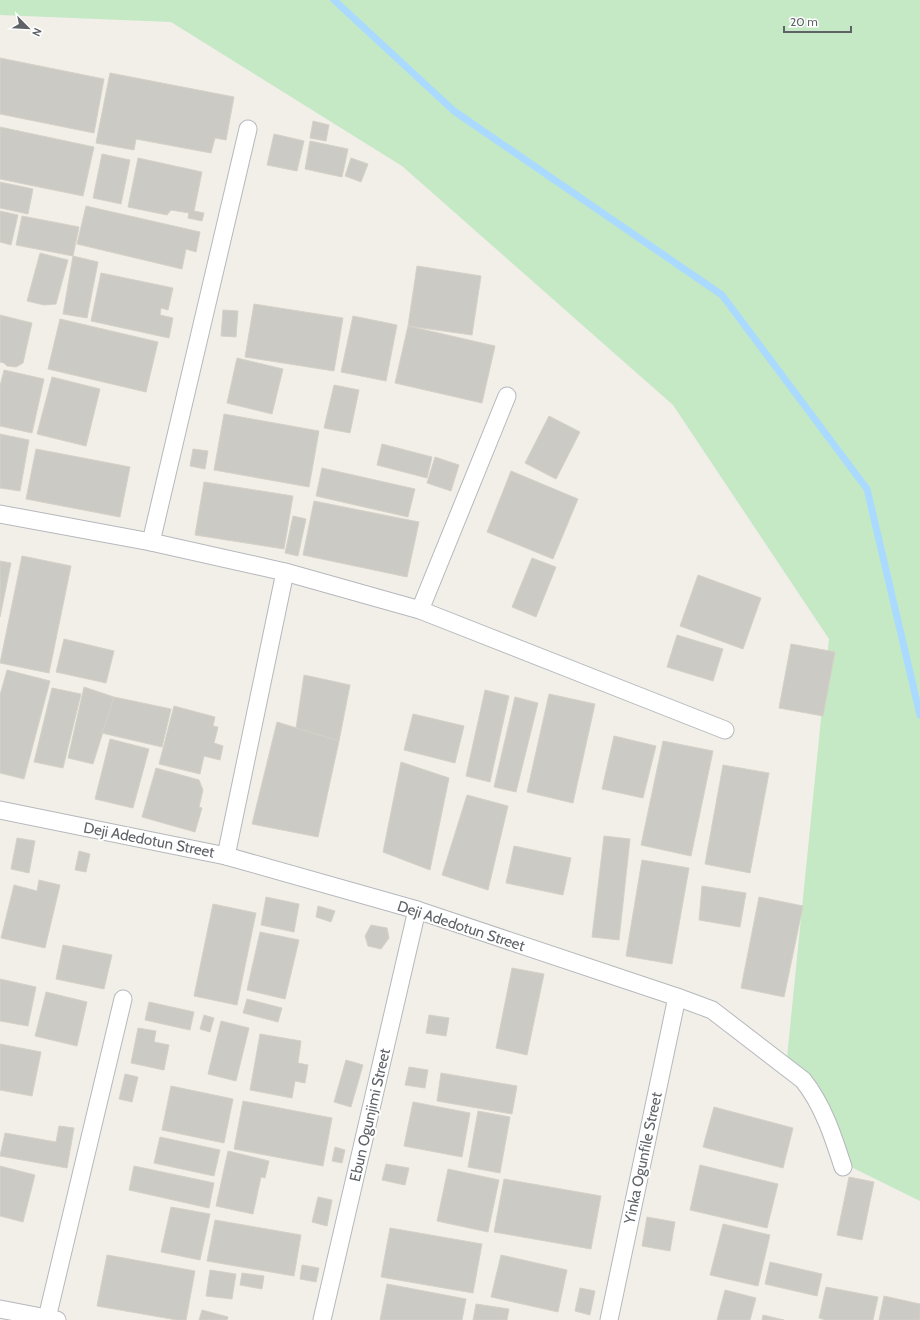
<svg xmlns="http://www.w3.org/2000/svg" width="920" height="1320" font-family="Cabin,sans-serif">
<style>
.green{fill:#c5e8c5}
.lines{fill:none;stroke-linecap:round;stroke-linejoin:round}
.stream{stroke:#aadaff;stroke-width:7}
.building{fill:#cccac5;stroke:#d6d1c6}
.minor-casing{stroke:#b5b8bc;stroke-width:19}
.minor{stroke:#fff;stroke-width:17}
.labels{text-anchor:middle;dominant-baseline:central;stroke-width:4;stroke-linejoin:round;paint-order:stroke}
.street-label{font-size:15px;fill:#5f6368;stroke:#fff}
</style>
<rect width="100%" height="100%" fill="#f1efe8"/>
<path class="green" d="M0,0H920V1201L849,1166L787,1058L829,639L673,405L402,166L171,22L0,15Z"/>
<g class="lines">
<path class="stream" d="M334,0L454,111L722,295L867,489L920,715"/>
</g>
<g class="building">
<path d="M0,58L104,79L94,133L0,114Z"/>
<path d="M110,73L234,97L226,140L215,138L211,153L136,139L134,150L96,143Z"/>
<path d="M313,121L329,125L326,141L310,138Z"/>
<path d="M0,127L94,147L83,196L0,179Z"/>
<path d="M274,134L304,141L297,171L267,165Z"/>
<path d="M310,141L348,149L342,177L305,169Z"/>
<path d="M102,154L130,160L121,204L93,198Z"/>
<path d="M138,158L202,172L194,211L204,213L202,221L188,218L189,213L171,210L167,215L128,207Z"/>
<path d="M351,158L368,164L361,182L345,176Z"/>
<path d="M0,182L33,189L28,214L0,208Z"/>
<path d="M86,206L200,232L196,252L186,249L182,269L77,244Z"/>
<path d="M0,211L18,215L11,245L0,242Z"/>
<path d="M22,216L79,227L73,256L16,245Z"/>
<path d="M40,253L68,260L56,304L44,305L27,301Z"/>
<path d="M73,256L98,262L87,318L63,314Z"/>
<path d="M417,266L481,276L472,335L408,326Z"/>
<path d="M101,273L173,288L168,310L161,308L160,315L173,318L169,338L91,321Z"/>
<path d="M254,304L343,318L334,371L245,357Z"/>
<path d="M223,310L238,311L236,337L221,336Z"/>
<path d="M0,315L32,323L23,363L16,367L7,366L4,363L0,362Z"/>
<path d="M353,316L397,325L386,381L341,372Z"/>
<path d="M60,319L158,342L146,392L48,369Z"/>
<path d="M408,326L495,346L482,403L395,383Z"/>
<path d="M237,358L283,369L272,414L227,403Z"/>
<path d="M4,370L44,379L32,433L0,426V386Z"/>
<path d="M52,377L100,389L86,446L37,434Z"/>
<path d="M334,385L359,390L350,433L324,428Z"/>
<path d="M224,414L319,431L309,487L214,470Z"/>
<path d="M549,416L580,432L556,479L525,463Z"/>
<path d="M0,434L29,440L20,491L0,488Z"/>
<path d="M382,444L432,457L427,478L377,465Z"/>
<path d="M36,449L130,467L120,517L26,499Z"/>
<path d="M193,449L208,451L205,469L190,466Z"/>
<path d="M435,457L459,465L451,491L427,483Z"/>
<path d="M322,468L415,489L408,517L316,496Z"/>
<path d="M511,471L578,499L553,559L487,532Z"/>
<path d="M204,482L293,496L284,549L195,535Z"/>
<path d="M314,501L419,522L407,577L303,555Z"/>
<path d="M293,516L306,519L298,556L285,553Z"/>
<path d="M22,556L71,566L49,673L0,663Z"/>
<path d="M532,558L556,567L536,617L512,607Z"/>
<path d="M0,561L11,563L0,617Z"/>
<path d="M698,575L761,598L743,649L680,626Z"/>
<path d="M677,635L723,649L713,681L667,667Z"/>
<path d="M64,639L114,651L106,683L56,672Z"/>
<path d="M791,644L835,652L823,716L779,708Z"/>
<path d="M7,670L50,681L24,779L0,773V695Z"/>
<path d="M304,675L350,685L339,741L296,728Z"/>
<path d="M84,687L114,697L93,764L68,758Z"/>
<path d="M52,688L81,694L63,768L34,762Z"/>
<path d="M485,690L509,696L490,782L466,776Z"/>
<path d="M549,694L595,704L573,803L527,792Z"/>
<path d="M114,697L171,709L162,747L102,733Z"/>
<path d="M515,697L538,703L516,792L494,787Z"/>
<path d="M174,706L215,717L213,726L218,727L214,743L223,746L220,760L204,756L200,774L159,764Z"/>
<path d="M413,714L464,726L455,763L404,750Z"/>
<path d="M277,722L339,741L318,837L252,824Z"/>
<path d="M614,736L656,746L643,798L602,789Z"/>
<path d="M110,739L149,749L133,808L95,799Z"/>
<path d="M663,741L713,751L691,856L641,845Z"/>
<path d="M401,762L449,778L430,870L383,852Z"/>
<path d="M723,765L769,773L750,873L705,864Z"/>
<path d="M156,768L199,780L203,790L199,807L202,808L195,832L142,817Z"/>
<path d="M467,795L508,806L488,890L442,875Z"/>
<path d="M604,836L630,839L619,940L592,937Z"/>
<path d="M17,838L35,841L29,873L11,869Z"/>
<path d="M514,846L571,858L563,895L506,883Z"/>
<path d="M79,851L90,854L86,872L75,870Z"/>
<path d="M642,860L689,868L672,964L626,956Z"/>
<path d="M39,880L60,885L45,948L1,938L14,885L37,891Z"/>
<path d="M702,886L746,893L740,927L699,920Z"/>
<path d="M266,897L299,904L294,932L261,925Z"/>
<path d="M759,897L803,906L784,997L741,988Z"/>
<path d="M213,904L256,913L237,1005L194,996Z"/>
<path d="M318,906L335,911L331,922L316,917Z"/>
<path d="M371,925L387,928L389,938L381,949L368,946L365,936Z"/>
<path d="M260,932L299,940L285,999L247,990Z"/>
<path d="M63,945L112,955L104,989L56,979Z"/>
<path d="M512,968L544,974L527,1055L496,1048Z"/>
<path d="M0,979L36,987L28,1026L0,1021Z"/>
<path d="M46,992L87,1002L77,1046L35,1036Z"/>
<path d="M247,999L282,1008L278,1022L243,1013Z"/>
<path d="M149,1002L194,1012L190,1030L145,1020Z"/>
<path d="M204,1015L214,1018L210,1032L200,1029Z"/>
<path d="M429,1015L449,1018L446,1036L426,1033Z"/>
<path d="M221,1021L249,1028L236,1081L208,1074Z"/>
<path d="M138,1028L156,1031L154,1042L169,1045L164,1070L131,1063Z"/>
<path d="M260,1034L301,1041L298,1063L308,1065L305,1083L295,1081L292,1098L250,1090Z"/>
<path d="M0,1044L41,1052L32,1096L0,1090Z"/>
<path d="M346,1060L363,1065L351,1107L334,1102Z"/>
<path d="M409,1067L428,1070L425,1088L405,1085Z"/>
<path d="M441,1073L517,1086L512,1114L437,1101Z"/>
<path d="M125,1074L138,1077L132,1102L119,1099Z"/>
<path d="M171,1086L233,1099L224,1143L162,1130Z"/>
<path d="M243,1101L332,1118L323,1166L234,1149Z"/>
<path d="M413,1102L470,1113L462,1157L404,1146Z"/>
<path d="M714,1107L793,1128L783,1168L703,1147Z"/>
<path d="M478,1111L510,1117L500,1173L468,1167Z"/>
<path d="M59,1126L74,1128L67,1168L0,1156L5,1133L56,1142Z"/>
<path d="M160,1137L220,1150L214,1176L154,1163Z"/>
<path d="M335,1147L345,1150L342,1163L332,1161Z"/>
<path d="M228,1151L269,1161L265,1178L261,1177L253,1214L216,1206Z"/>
<path d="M386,1164L409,1168L405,1185L382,1180Z"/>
<path d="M700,1165L778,1184L767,1228L690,1210Z"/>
<path d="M0,1166L35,1175L23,1222L0,1216Z"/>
<path d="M134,1166L214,1183L209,1208L129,1190Z"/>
<path d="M448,1169L499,1180L488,1232L437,1221Z"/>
<path d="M849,1177L874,1182L862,1240L837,1235Z"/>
<path d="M504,1179L601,1196L591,1249L494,1232Z"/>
<path d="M318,1197L332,1200L327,1226L312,1222Z"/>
<path d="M171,1207L210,1214L200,1260L161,1252Z"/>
<path d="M647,1217L675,1222L670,1251L642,1246Z"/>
<path d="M215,1220L301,1235L294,1276L207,1261Z"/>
<path d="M723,1224L770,1235L758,1286L710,1275Z"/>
<path d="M390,1228L482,1244L473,1293L381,1277Z"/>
<path d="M107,1255L195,1271L186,1320H177L97,1306Z"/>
<path d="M501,1255L567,1270L558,1312L491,1297Z"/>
<path d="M770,1262L822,1274L817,1296L765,1284Z"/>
<path d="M302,1265L319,1268L316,1282L300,1279Z"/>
<path d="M210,1270L236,1274L232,1299L206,1296Z"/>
<path d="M242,1273L264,1276L262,1289L240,1285Z"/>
<path d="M387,1284L466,1299L462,1320H380Z"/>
<path d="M826,1287L878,1297L873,1320H826L819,1318Z"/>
<path d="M580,1288L595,1291L590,1315L575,1311Z"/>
<path d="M725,1290L756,1298L750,1320H717Z"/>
<path d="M884,1296L920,1304V1320H879Z"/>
<path d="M476,1304L509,1309L507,1320H473Z"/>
<path d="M202,1310L228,1317L227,1320H199Z"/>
<path d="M763,1315L784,1320H762Z"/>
</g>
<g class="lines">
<defs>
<g id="minor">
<path d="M0,514L151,542L285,572L420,610L725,730"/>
<path d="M151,542L248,129"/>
<path d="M420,610L507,396"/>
<path d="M0,810L226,856L417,910L677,997L712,1010L803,1080C823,1105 833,1136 843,1167"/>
<path d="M226,856L285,572"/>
<path d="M0,1309L57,1320"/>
<path d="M47,1318L123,999"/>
<path d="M322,1320L417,910"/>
<path d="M609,1320L677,997"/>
</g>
</defs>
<use href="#minor" class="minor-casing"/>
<use href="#minor" class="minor"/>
</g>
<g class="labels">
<g class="street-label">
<text transform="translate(149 840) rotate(11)">Deji Adedotun Street</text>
<text transform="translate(461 926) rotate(18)">Deji Adedotun Street</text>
<text transform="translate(370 1115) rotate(-77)">Ebun Ogunjimi Street</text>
<text transform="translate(643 1158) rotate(-78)">Yinka Ogunfile Street</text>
</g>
</g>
<g transform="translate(28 28) rotate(114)" stroke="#ffffff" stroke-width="3" paint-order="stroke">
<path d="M0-3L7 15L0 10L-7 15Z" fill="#5f6368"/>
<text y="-6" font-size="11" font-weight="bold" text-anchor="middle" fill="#5f6368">N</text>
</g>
<path d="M784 26v6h67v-6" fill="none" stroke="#5f6368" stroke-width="2"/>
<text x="790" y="26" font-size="12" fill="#5f6368" stroke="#ffffff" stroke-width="3" paint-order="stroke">20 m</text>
</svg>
